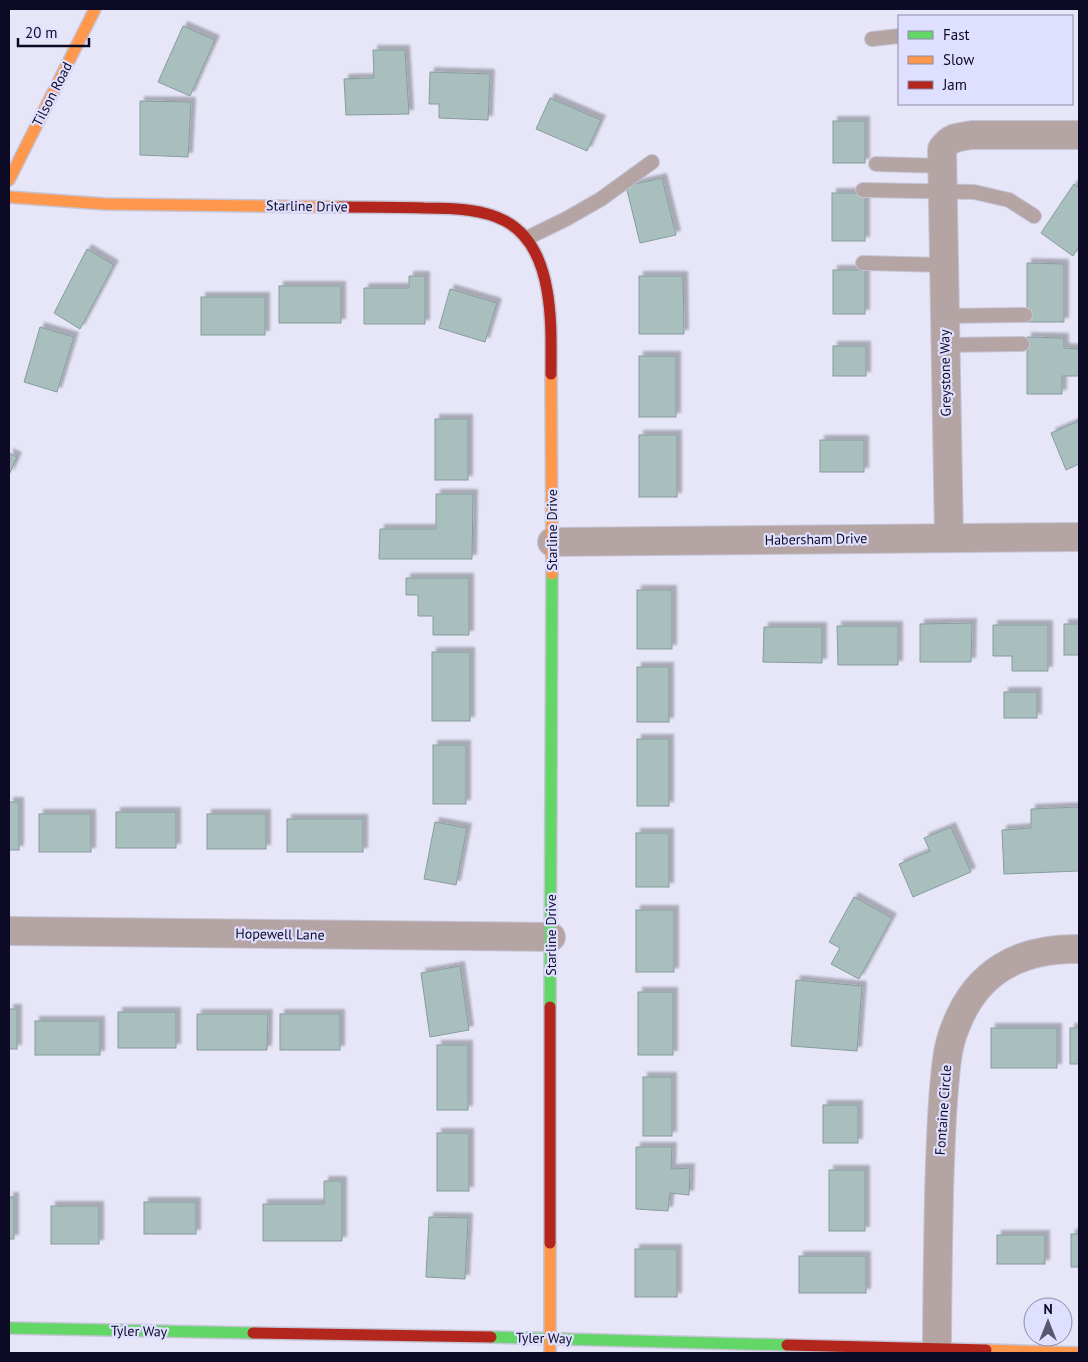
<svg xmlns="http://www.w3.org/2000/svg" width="1088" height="1362" font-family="'PT Sans',sans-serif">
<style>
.building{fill:#a8bfbe;stroke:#869c9d;filter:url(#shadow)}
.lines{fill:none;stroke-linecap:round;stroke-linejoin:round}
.lane-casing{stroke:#c5c4d5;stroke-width:16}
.street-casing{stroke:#c5c4d5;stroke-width:30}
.fast-casing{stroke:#c5c4d5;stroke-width:14}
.slow-casing{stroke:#c5c4d5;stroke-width:14}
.jam-casing{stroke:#c5c4d5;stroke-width:14}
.lane{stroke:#b4a5a4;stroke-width:14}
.street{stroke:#b4a5a4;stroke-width:28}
.fast{stroke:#63d668;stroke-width:11}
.slow{stroke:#ff974d;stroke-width:11}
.jam{stroke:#b3261e;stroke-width:11}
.labels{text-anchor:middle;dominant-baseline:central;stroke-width:4.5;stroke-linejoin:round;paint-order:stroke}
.street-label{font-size:14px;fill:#0d0a25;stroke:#dfdfff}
</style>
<defs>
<filter id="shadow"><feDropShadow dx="4.5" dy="-4.5" stdDeviation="1" flood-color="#0004"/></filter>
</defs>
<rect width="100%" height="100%" fill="#e6e6f8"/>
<g class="building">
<path d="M183,26L215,40L190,96L158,82Z"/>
<path d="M373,50H405L409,114L346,115L344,79L374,78Z"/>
<path d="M430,72L490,74L488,120L439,118V104H429Z"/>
<path d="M550,98L601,120L587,151L536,129Z"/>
<path d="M140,101L191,102L188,157L140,155Z"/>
<rect x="833" y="121" width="32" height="42"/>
<path d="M662,178L676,235L640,243L626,186Z"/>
<path d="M1074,184L1079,188V247L1073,256L1041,233Z"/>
<rect x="832" y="193" width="33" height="48"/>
<path d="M87,249L114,265L80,329L54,313Z"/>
<path d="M1027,263L1064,264V322H1027Z"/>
<rect x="833" y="270" width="32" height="44"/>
<path d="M409,276H425V324H364V288H409Z"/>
<path d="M639,276H683L684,334H639Z"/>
<rect x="279" y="286" width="62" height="37"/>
<path d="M450,289L497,303L485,342L439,328Z"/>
<rect x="201" y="297" width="64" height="38"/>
<path d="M40,327L74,337L57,392L24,382Z"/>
<path d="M1027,337L1064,338V348L1079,349V376H1062V394H1027Z"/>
<rect x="833" y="346" width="33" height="30"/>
<rect x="639" y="356" width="37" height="61"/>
<rect x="435" y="419" width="33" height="61"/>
<path d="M1079,421V464L1066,470L1051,433Z"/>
<rect x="639" y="435" width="38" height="62"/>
<rect x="820" y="440" width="44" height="32"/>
<path d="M9,453L17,457L9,475Z"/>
<path d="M436,494H473L472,559H379L380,529H436Z"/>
<path d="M406,578H469V635H433V616H418V595H406Z"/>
<rect x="637" y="590" width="35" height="59"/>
<path d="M972,623L971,662H920V624Z"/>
<rect x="1064" y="624" width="15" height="31"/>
<path d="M993,625H1048V671H1012V656H993Z"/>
<path d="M837,626H898V665H838Z"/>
<path d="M764,627H822V663L763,662Z"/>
<rect x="432" y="652" width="38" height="69"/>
<rect x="637" y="667" width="32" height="55"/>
<rect x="1004" y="692" width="33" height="26"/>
<rect x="637" y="739" width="32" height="67"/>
<rect x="433" y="745" width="33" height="59"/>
<rect x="9" y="802" width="10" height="48"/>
<path d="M1079,807V871L1004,874L1002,830L1031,828V809Z"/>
<rect x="116" y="812" width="60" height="36"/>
<rect x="39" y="814" width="52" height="38"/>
<rect x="207" y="814" width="59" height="35"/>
<rect x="287" y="819" width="76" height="33"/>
<path d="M435,822L467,828L456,885L424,879Z"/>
<path d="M951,827L971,872L913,897L899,864L930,851L924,838Z"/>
<rect x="636" y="833" width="33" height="54"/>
<path d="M854,897L892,918L859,979L831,964L840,948L829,942Z"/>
<rect x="636" y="910" width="38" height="62"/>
<path d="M460,966L469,1030L430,1037L421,973Z"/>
<path d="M796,980L862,986L857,1051L791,1046Z"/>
<rect x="638" y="992" width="35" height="63"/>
<rect x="9" y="1009" width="8" height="40"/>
<rect x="118" y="1012" width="58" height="36"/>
<path d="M197,1014H268L267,1050H197Z"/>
<rect x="280" y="1014" width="60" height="36"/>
<rect x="35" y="1021" width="65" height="34"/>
<rect x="991" y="1028" width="66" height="40"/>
<rect x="1070" y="1028" width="9" height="36"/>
<rect x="437" y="1045" width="31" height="65"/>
<rect x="643" y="1077" width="29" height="59"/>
<rect x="823" y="1105" width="35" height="38"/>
<rect x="437" y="1133" width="32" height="58"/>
<path d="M636,1147H672L671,1169L690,1168L689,1195L670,1193L668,1211L636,1209Z"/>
<rect x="829" y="1170" width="36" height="61"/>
<path d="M324,1181H342V1241H263V1204H324Z"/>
<rect x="9" y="1197" width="5" height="42"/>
<rect x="144" y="1202" width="52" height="32"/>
<rect x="51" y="1206" width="48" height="38"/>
<path d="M429,1217L468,1218L465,1279L426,1277Z"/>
<rect x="1071" y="1234" width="8" height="33"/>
<rect x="997" y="1235" width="48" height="29"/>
<rect x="635" y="1249" width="42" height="48"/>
<rect x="799" y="1256" width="67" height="37"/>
</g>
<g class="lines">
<defs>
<g id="lane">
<path d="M872,39L899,36"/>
<path d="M876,164L943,166"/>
<path d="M863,190L974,192L1009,200L1034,216"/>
<path d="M527,238L566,219L601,199L652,162"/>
<path d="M863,263L944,265"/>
<path d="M945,316L1025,315"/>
<path d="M945,345L1022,344"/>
</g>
<g id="street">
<path d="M949,538L942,149C950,137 958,137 972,135H1079"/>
<path d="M552,542L1079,537"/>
<path d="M9,931L551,937"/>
<path d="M937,1353C937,1300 938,1247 939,1194C940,1158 941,1123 944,1088C946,1068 947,1047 955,1028C976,971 1020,948 1079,949"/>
</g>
<g id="fast">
<path d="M550,1007L552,574"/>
<path d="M9,1328L253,1333"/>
<path d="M491,1337L787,1345"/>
</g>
<g id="slow">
<path d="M9,180L95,9"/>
<path d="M9,197L105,204L340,207"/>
<path d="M551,374L552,574"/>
<path d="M986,1350L1079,1353"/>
<path d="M550,1353V1243"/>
</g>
<g id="jam">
<path d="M340,207C368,207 396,207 424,208C489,208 534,215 547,290C552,318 551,346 551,374"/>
<path d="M550,1243V1007"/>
<path d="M253,1333L491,1337"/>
<path d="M787,1345L986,1350"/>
</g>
</defs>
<use href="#lane" class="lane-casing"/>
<use href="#street" class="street-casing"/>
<use href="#fast" class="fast-casing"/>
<use href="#slow" class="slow-casing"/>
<use href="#jam" class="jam-casing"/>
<use href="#lane" class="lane"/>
<use href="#street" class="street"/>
<use href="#fast" class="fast"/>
<use href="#slow" class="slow"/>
<use href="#jam" class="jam"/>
</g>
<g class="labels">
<g class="street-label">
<text transform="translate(52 94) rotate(-63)">Tilson Road</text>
<text transform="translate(307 206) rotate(1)">Starline Drive</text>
<text transform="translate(945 373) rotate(-91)">Greystone Way</text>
<text transform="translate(552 530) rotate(-90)">Starline Drive</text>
<text transform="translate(816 539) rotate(-1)">Habersham Drive</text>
<text transform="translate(280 934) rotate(1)">Hopewell Lane</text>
<text transform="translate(551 935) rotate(-90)">Starline Drive</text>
<text transform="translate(943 1110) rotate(-86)">Fontaine Circle</text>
<text transform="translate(139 1331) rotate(1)">Tyler Way</text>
<text transform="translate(544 1338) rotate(1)">Tyler Way</text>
</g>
</g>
<rect width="1088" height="1362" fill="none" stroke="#0d0a25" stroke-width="20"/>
<rect x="898" y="15" width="175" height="90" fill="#dfdfff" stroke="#8b8aa8"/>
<rect x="908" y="31" width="25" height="8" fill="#63d668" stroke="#8b8aa8"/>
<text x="943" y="40" font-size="15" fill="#0d0a25">Fast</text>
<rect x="908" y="56" width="25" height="8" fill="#ff974d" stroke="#8b8aa8"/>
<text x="943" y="65" font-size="15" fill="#0d0a25">Slow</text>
<rect x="908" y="81" width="25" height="8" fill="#b3261e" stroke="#8b8aa8"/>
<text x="943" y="90" font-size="15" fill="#0d0a25">Jam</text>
<g transform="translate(1048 1322)"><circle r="24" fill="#dfdfff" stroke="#8b8aa8"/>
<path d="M0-4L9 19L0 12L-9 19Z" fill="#59576f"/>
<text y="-8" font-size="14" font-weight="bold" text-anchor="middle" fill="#0d0a25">N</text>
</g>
<path d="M18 38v8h71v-8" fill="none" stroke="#0d0a25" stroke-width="2.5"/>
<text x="25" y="38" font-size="15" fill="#0d0a25" stroke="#dfdfff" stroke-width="4" paint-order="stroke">20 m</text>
</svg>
